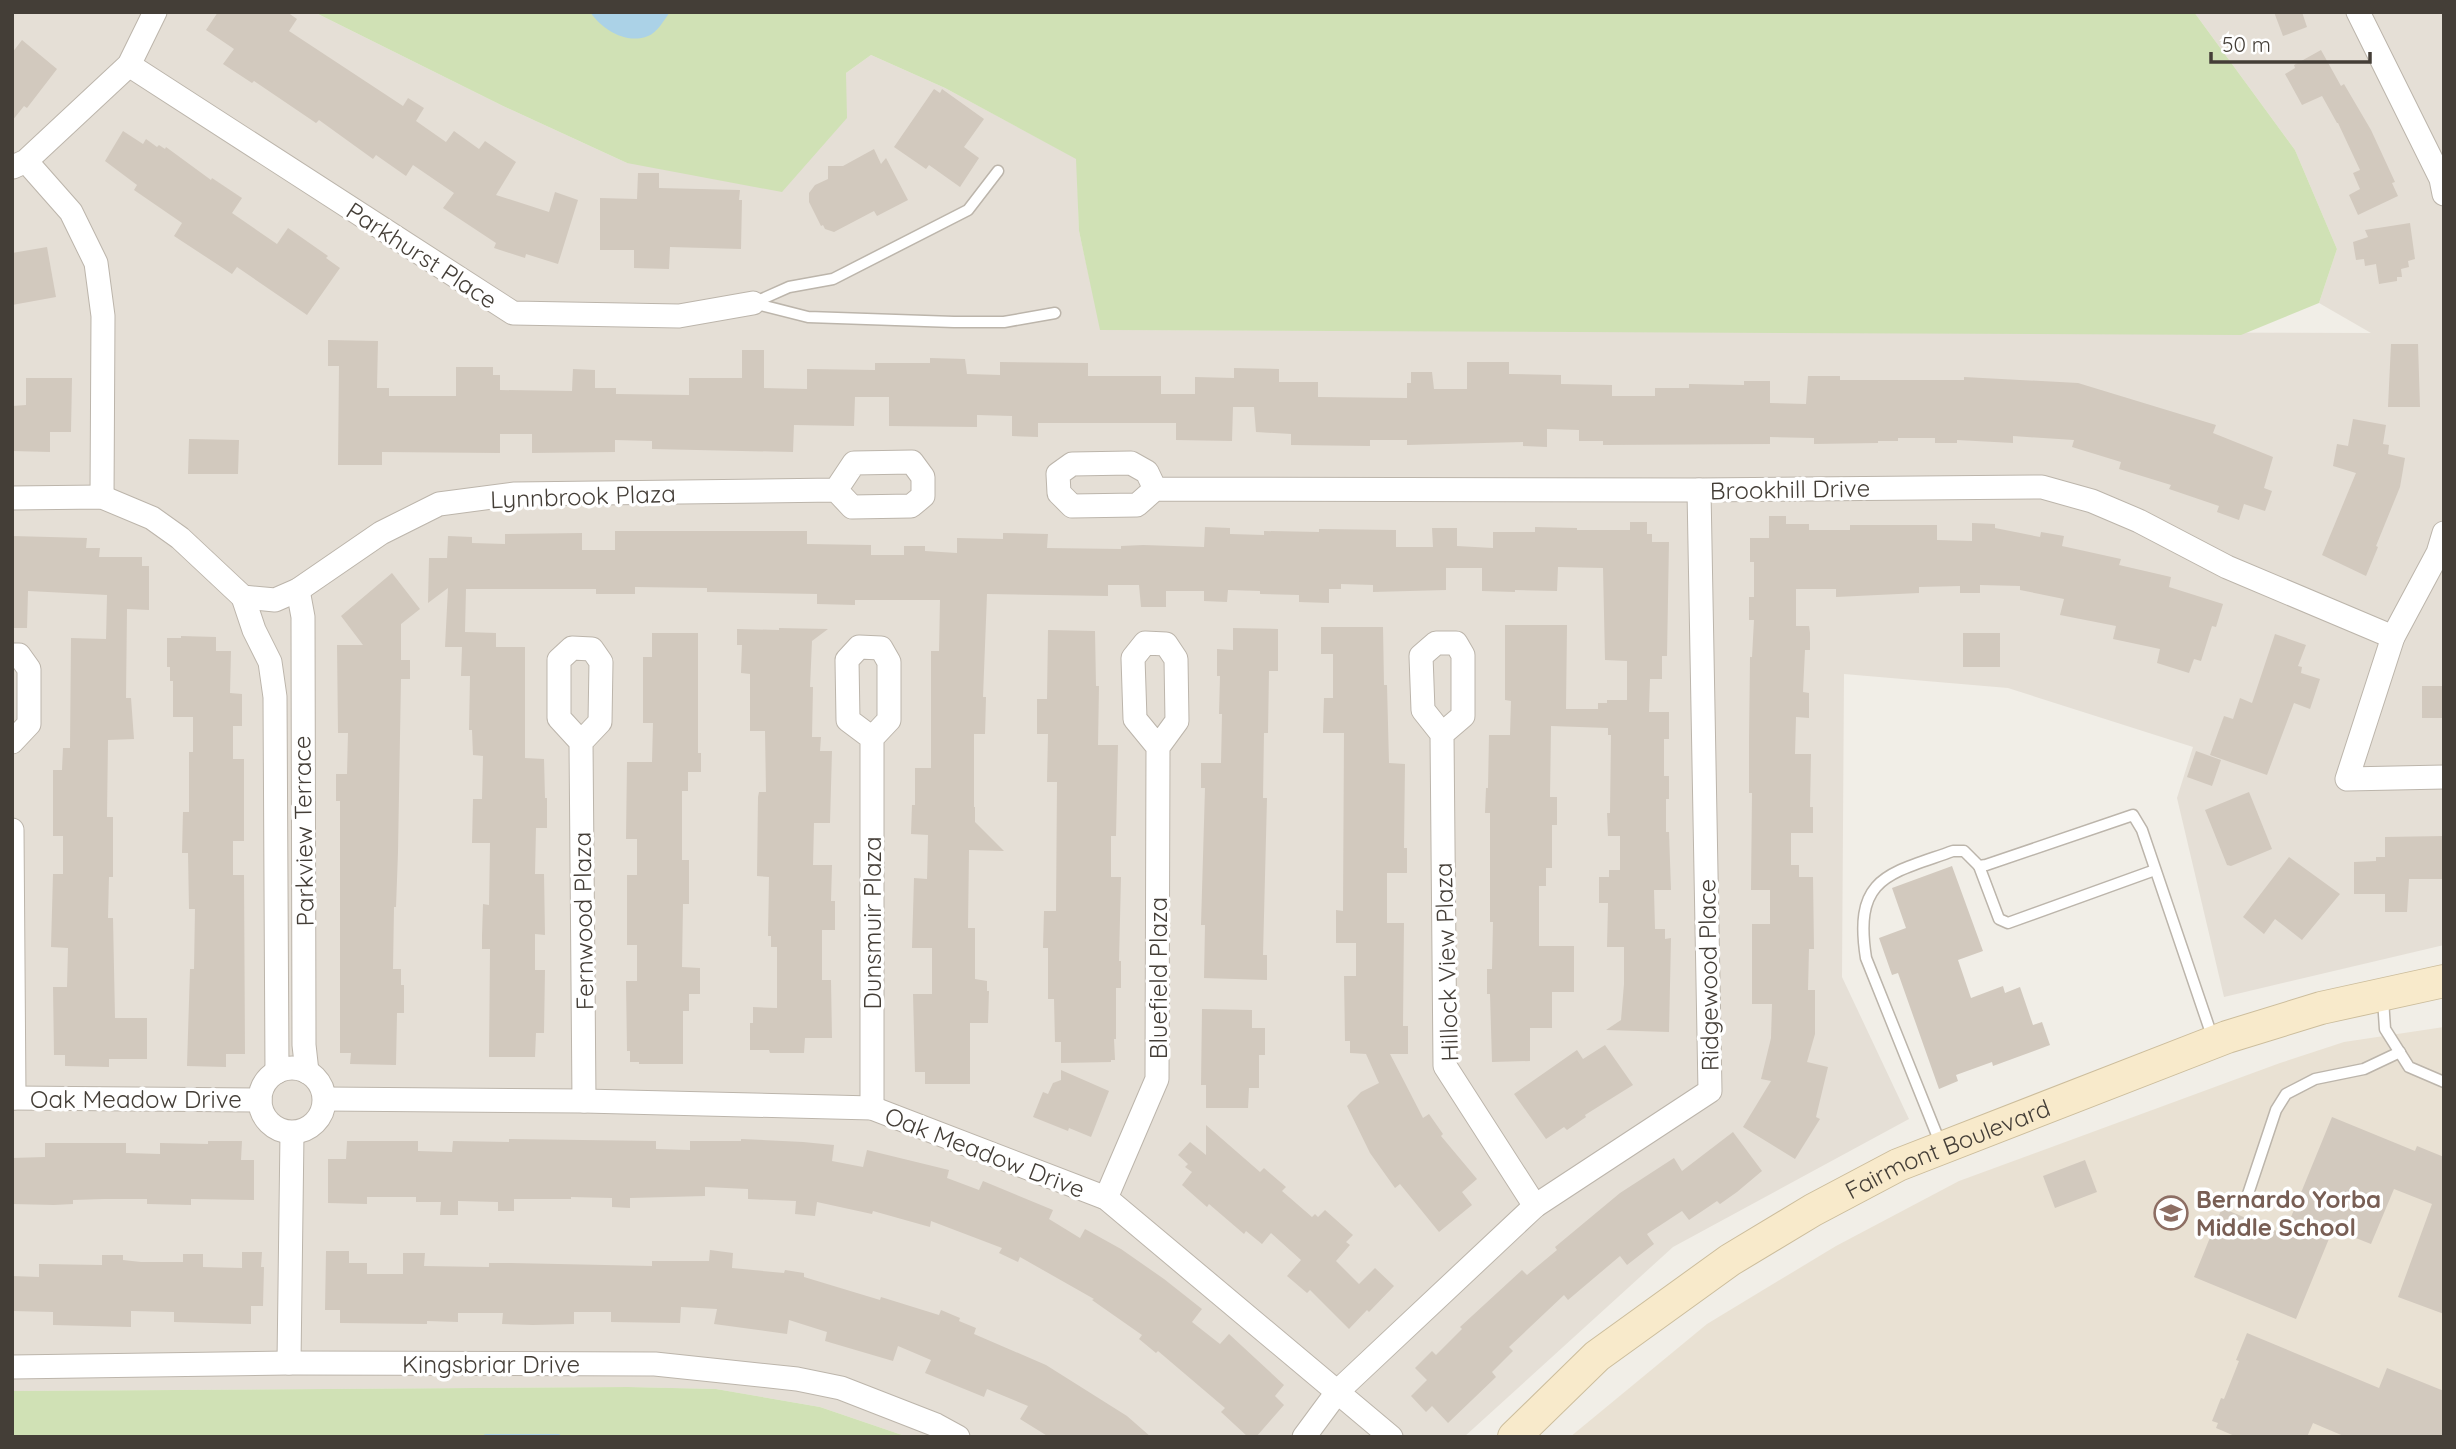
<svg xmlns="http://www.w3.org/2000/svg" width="2456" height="1449" font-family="Quicksand,sans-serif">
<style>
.residential{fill:#e5dfd6}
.education{fill:#e9e1d3}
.green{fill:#d0e1b5}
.water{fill:#abd2e7}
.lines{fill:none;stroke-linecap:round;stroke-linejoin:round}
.stream{stroke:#abd2e7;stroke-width:6}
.building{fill:#d2c9be}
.lane-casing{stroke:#bcb5ab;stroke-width:13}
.street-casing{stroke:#bcb5ab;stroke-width:25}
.secondary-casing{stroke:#ccbd9c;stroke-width:34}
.lane{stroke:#fff;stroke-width:10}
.street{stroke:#fff;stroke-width:23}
.secondary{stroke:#f8eacb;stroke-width:32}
.labels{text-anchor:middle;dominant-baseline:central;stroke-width:7;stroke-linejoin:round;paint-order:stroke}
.street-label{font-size:24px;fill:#443e37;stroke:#fff}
.education-label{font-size:24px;font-weight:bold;fill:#785e54;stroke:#fff;text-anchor:start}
</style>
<rect width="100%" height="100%" fill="#f1eee7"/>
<path class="residential" d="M12,12H314L503,106L627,163L846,119V73L871,55L945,88L1077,159L1079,231L1101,330L2371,333L2319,303L2337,249L2295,150L2194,12H2444V945L2224,997L2177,798L2193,747L2008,688L1844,674L1842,977L1909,1119L1673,1247L1464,1437H908L820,1407L716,1389L628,1387L12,1391Z"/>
<path class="education" d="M2444,1027V1437H1570L1707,1324L1836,1246L1959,1181L2280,1063L2344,1042Z"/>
<g class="green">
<path d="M314,12H2194L2295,150L2337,249L2319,303L2241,335L1100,330L1079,231L1076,159L945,88L871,55L846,73L847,118L782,192L627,163L503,106Z"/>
<path d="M628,1387L716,1389L820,1407L908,1437H12V1391Z"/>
</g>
<path class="water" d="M590,12H670C664,20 657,33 648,36C626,45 602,29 590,12Z"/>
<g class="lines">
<path class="stream" d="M486,1437H558"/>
</g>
<g class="building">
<path d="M218,12H287L297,19L289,31L403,106L408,98L424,108L416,121L446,142L454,131L479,149L485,141L516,162L496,195L549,212L555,192L578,200L558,264L526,254L525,258L494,248L496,243L443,208L454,193L413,165L406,176L376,155L373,159L319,120L316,123L254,81L252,83L223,64L234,49L206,30Z"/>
<path d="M2274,12H2302L2307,27L2283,36Z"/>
<path d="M22,40L57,69L27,108L24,106L12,121V53Z"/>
<path d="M2321,50L2341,86L2344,84L2371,130L2395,182L2392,183L2398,196L2358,215L2349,195L2360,189L2353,173L2360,170L2338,123H2337L2322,96L2302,105L2285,74L2295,68L2294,65Z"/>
<path d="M934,89L940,93L942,89L984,119L964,147L979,158L960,187L929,165L926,169L894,147Z"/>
<path d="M123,131L143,144L146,139L157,147L159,145L165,149L166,147L211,180L212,178L242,198L232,213L277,244L288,228L328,256L326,258L340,268L307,315L237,267L232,274L174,236L182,223L134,190L137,185L105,161Z"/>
<path d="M874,149L881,164L886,158L908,200L877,216L874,211L834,232L825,229L823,225L821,226L809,202V193L815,185L828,179V166H843Z"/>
<path d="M638,173H659V188L740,190L739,200H742L741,249L670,247L669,269L634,268V250H600V198L637,199Z"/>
<path d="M2410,223L2415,259L2408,261L2409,267L2401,269L2402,277H2397V281L2379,284L2376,264L2365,266L2364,259L2356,260L2353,242L2368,237L2365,230Z"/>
<path d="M47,247L56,297L12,305V253Z"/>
<path d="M328,340L378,341L377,388H389V396H456V367H493V375H500V390L572,391L573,369L595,370V388H616V394L689,395V378H742V350H764V388L807,389V369L875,370V363H930V358L965,359L967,374L1000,375V362L1088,363V376H1161V394H1195V377L1234,378V368L1279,369V382H1318V397L1407,398V383H1411V372H1432L1434,389H1467V362H1509V374L1561,375V384L1612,385V396H1655V388H1689V384L1744,385V381H1770V403L1806,404L1808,376H1840V380H1964V377L2078,383L2216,425L2213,433L2273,457L2264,488L2272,491L2265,511L2244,504L2239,520L2217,512L2219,506L2169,489L2171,485L2119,469L2121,462L2072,447L2074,440L2013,436V443L1957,440V443H1935V438H1898V441H1878V443L1814,444V438L1770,437V444L1603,445V441H1579V430L1547,429V447L1523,446V442L1407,445V440H1370V446L1291,445V434L1256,432L1254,407H1233L1232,441L1176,440V423H1038V437L1012,436V416L977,415V427L889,426V397H855L854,426L794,425L793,452L652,449V441L615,440V452L532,453V434H500V453L382,452V465H338L339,366H328Z"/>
<path d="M2391,344H2418L2420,407H2388Z"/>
<path d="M26,378H72L71,432H50V452L12,451V406L26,405Z"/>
<path d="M2353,419L2386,425L2383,444L2389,445L2388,454L2405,458L2400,487L2376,546L2378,547L2366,576L2322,555L2356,473L2333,466L2337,444L2348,446Z"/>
<path d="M189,439L239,440L238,474H188Z"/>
<path d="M1769,516H1786V524H1809V530H1850V525H1937V540L1972,541V523L1995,524V528L2040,537L2041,532L2064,536L2062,546L2121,559L2119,565L2171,577L2169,587L2223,604L2216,627L2212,626L2201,661L2194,659L2189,673L2157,663L2160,649L2113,639L2116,626L2060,615L2064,599L2020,590V586L1980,585V593H1960V586L1919,587V593L1836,597V589H1796V626H1809L1810,633V650H1805L1803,692L1809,693V718L1796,717L1795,754H1811L1810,807H1813V833H1791V865H1799V877H1813L1814,949H1809L1808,990H1815V1034L1807,1062L1828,1067L1816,1117L1820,1119L1795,1159L1743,1127L1771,1081L1761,1079L1771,1038L1772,1004H1752V924H1770V890H1751L1752,793H1749V738L1750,657H1752L1754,620H1749V597H1754V562H1750V538H1769Z"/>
<path d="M1630,522H1647V534H1652V542H1669L1667,656H1662V679H1650L1649,712H1669V739H1664V776H1669V799H1666V832H1669L1671,890H1654L1655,929H1665V939L1671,938L1669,1032L1606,1030L1621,1020L1624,984V947H1607L1608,903H1599V877H1609V870H1620V836H1608L1607,813H1610L1611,735H1608V728L1551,726L1550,797H1557V825H1552V868H1546V886H1539V946H1574V992H1552V1028H1530V1061L1492,1062L1490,994H1487V969H1492L1493,922H1490V813H1485L1486,788H1488L1489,735H1510L1511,701L1505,700V625H1567L1566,709H1598V703H1607V700H1627V661L1605,660L1603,568L1558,567L1557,591L1515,590V592L1482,591V568H1446V590L1373,592V585L1341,584V589H1329V603L1299,602V595L1260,594V591L1228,590L1227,602L1204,601V591H1166V607H1141L1139,585H1108V596L987,594L983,697H986L985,734H974V807H975V822L1004,851L969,850L968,928H975V979L987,981V991H989L988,1023H970V1084H925V1072H915L913,994H932V948H912L914,878L927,879L928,835L911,834L912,805H915V768H931V651H939L940,600H855V605L817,604V594L707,592V588L635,587V594H596V589H466L465,632L496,633V647H525V758L544,759L545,798H547V828H536L535,874H544L545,935L535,934V970H545L544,1033H536L535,1057H489L490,949H482V936L483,904L489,905L490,843H472L473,799H482L483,756L473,755L472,730H469L470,676H461L462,647H445L448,588L428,603L429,558H447L448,536L472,537V543L505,544V534L582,533V550H615V531H807V544L871,545V555H904V546H925V551L957,553V538L1003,539V533L1048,534L1047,548L1121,549V546L1143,545L1204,547L1205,527L1230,528V534L1264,535V531L1319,532V529L1396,530V547H1433L1432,528H1457V546L1493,548V532H1535V527L1577,528V530H1630Z"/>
<path d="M12,536L87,538L86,548H100L99,557H142V566H149V610L127,609L126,698H131L134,739L108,740L107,817H113V877H109L108,918H113L115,1018H147V1059H109V1067L65,1066V1055H54L53,987H67L68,948L51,947L53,874H63V836H53V770H62L63,748H70L71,638L106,639L107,595L28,591L27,628H12Z"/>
<path d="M392,573L420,609L401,624V660H410V679H401L398,852L396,907H394L393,969H401V985H404V1013H397L396,1065L350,1064L351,1053H340V801H336V774H347L348,733H338L337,645H363L341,616Z"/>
<path d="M1321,627H1383L1384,685H1387L1389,763L1405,764L1404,848H1407V873H1387V923H1404L1403,1026H1408V1054H1390L1423,1118L1429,1114L1443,1134L1441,1136L1477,1179L1462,1192L1472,1205L1439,1232L1400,1184L1395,1188L1370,1153L1347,1106L1361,1092L1379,1083L1366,1054L1350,1053V1041H1345L1344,976H1356V943H1336V910L1343,911L1344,733H1323L1324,698H1333V654H1321Z"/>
<path d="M779,628L828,629L812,641L810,687H813L812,737H821L820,751H832L830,823H814L813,865H832L831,901H835V930H822V980H831L832,1038H805L804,1053H770L769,1050H750V1023H753V1007L777,1008V947H771V936H768L769,877L757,876L758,797L759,792H766L765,731H750V674L741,673L742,645H737V629L779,630Z"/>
<path d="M1233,628L1278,629V671H1269L1268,733H1264L1263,798H1267L1263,955H1267V980L1204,978L1205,925H1201L1205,788H1201V763H1221L1222,714H1219L1220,676H1217V649L1233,650Z"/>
<path d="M1048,630L1095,631L1096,686H1099L1098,745H1118L1116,836H1111V877H1121L1119,961H1121V988H1116V1039H1114L1115,1060H1111V1062L1061,1063V1042H1055L1054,999H1048V948H1043L1044,911H1056L1057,782H1047L1048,734H1037V699H1047Z"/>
<path d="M652,633H698V753H701V772H688V791H682V860H689V904H683L682,967L700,968V994H689V1011H683V1064H639V1062H630V1051H627L626,981H637V945H627V875H637V839H626L627,762H652L653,723H643V657H652Z"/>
<rect x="1963" y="633" width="37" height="34"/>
<path d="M2275,634L2306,645L2298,666L2302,667L2301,673L2320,679L2310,709L2294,703L2267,775L2210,755L2224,716L2233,719L2240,698L2252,703Z"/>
<path d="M181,636L216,637V651H231L230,693L242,694V726H233V759H244V841H233V875H244L245,1054H226V1067L187,1066L190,969H194L195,909H189L188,853H182L183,812H189V752H193V717H173V681H170V667H167V638H181Z"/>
<rect x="2422" y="686" width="22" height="32"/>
<path d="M2196,751L2221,760L2212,786L2187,777Z"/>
<path d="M2249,792L2272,849L2231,866L2227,865L2205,810Z"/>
<path d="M2444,836V879H2409L2407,912H2385V894H2354V862L2376,861V857H2385V837Z"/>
<path d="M2289,857L2340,894L2302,940L2275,919L2264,934L2243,917Z"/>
<path d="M1952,866L1983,951L1958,960L1971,998L2003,986L2005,993L2020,987L2033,1025L2042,1022L2050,1045L1993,1066L1992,1062L1956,1075L1958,1081L1939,1089L1898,973L1892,975L1879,938L1906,928L1892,888Z"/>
<path d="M1202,1009L1252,1010V1028H1265V1055H1259V1088H1249L1248,1108H1206V1085H1201Z"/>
<path d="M1605,1045L1633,1085L1585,1115L1586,1117L1567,1130L1564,1127L1546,1139L1514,1094L1577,1050L1583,1059Z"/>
<path d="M1061,1070L1109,1091L1091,1137L1069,1128L1068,1131L1033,1117L1043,1092L1048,1094L1053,1083L1061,1080Z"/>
<path d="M2332,1117L2415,1151L2417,1146L2444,1157V1314L2398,1297L2432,1204L2394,1189L2371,1244L2333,1229L2296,1319L2194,1277L2222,1208L2284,1234Z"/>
<path d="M1206,1125L1260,1172L1264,1168L1286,1187L1282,1191L1312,1217L1315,1214L1318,1217L1325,1210L1353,1235L1346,1242L1350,1245L1336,1261L1359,1284L1375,1268L1394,1286L1369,1312L1367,1310L1349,1329L1310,1290L1307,1293L1287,1276L1301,1260L1271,1233L1262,1244L1246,1231L1244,1234L1209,1204L1207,1207L1182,1185L1192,1172L1185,1167L1188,1164L1178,1155L1190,1142L1206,1155Z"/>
<path d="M1733,1132L1762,1171L1737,1192L1720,1204L1717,1201L1689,1220L1682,1211L1647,1234L1654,1244L1627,1265L1620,1256L1568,1300L1564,1295L1509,1347L1513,1351L1492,1372L1496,1377L1448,1423L1432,1406L1426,1412L1411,1396L1427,1380L1415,1368L1432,1351L1436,1355L1462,1329L1460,1327L1522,1270L1527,1275L1557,1250L1555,1247L1620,1193L1674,1158L1682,1171Z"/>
<path d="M509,1139L656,1141V1149L690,1150V1141H741V1139L803,1142L834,1145L832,1161L863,1167L867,1150L949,1170L947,1178L979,1190L983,1181L1053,1210L1049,1219L1080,1238L1085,1229L1121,1249L1164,1279L1202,1309L1192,1322L1220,1344L1229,1334L1284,1385L1275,1396L1284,1405L1256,1437H1248L1221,1412L1225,1408L1158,1351L1156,1353L1139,1339L1142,1335L1092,1300L1094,1299L1020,1257L1018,1262L999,1253L1002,1248L931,1221L930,1227L873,1211L872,1214L817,1202L815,1216L795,1214L796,1201L748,1199V1189L705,1187V1196L630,1198V1208L612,1207V1198L571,1197V1199H514V1211H498V1202L458,1201V1215H440L441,1202H416V1197H367V1204L328,1203V1159H346L347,1141H418V1151L452,1152L453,1141L509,1142Z"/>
<path d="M208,1141H242L241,1160H254V1200L191,1199V1205L147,1204V1199H104L73,1200V1204L54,1205L12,1204V1158L45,1157V1143H126V1153L160,1154V1143L208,1144Z"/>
<path d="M2085,1160L2097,1192L2055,1208L2043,1176Z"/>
<path d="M710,1250L733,1253L732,1268L784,1273L785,1270L804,1273V1277L880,1300L881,1297L939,1315L941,1310L960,1318L959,1321L976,1328L974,1334L1046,1365L1127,1416L1151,1437H1049L1020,1419L1028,1406L987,1389L984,1397L925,1373L931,1360L898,1346L893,1361L825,1341L827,1332L789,1320L787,1334L714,1324L717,1309L681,1307L680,1323L611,1322V1312H574V1324L533,1325L502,1324L503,1313H458V1322L427,1321V1324L340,1323V1310H325L326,1251H349V1263H367V1274H403V1253H425L424,1266L489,1267V1263H511L652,1266V1261H709Z"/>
<path d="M242,1252H262L261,1267H264L263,1306H251V1324L174,1322V1312L131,1311V1327L53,1325V1312L12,1311V1276L39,1277V1264L102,1265V1255H123V1260L141,1262H183V1254H203V1267L242,1268Z"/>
<path d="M2247,1333L2379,1388L2387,1368L2444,1391V1437H2346L2313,1423L2307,1437H2237L2216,1428L2218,1423L2212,1421L2221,1398L2224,1399L2239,1361L2236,1360Z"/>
</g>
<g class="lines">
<defs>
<g id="lane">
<path d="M753,303L808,317L954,322H1004L1055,313"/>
<path d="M753,303L789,287L833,279L968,210L998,171"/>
<path d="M1979,866L1999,919L2008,923L2155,870"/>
<path d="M2383,999L2385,1029L2409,1067L2444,1082"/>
<path d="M1941,1145L1866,958C1853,876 1889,874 1953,851H1964L1979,866L1986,865L2133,815L2142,830L2213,1039"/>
<path d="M2248,1194L2276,1110L2286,1094L2315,1079L2364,1069L2400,1052"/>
</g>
<g id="street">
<path d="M2358,12L2441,179L2444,194"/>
<path d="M129,65L513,313L679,316L753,303"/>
<path d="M26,161L71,212L96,263L103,316L102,497"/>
<path d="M13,167L26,161L129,65L155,12"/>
<path d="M1155,489L1137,505L1072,506L1059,493L1058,474L1072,464L1131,463L1147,472L1155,489L1699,490L2042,487L2092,501L2139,521L2227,567L2393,637"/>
<path d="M12,498L102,497L152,518L180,538L243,597L275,600L298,590L381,533L439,504L515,494L836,490L852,507L911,506L923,496V477L912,462L854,463L836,490"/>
<path d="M2444,533L2438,553L2393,637L2347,779L2444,777"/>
<path d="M298,590L303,617L304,1045L307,1072"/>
<path d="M243,597L254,630L270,662L275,697L277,1072"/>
<path d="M12,655H19L29,669V724L12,742"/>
<path d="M1442,734L1423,710L1421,656L1436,643H1456L1463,655V716L1442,734L1445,1066L1535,1206"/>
<path d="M872,738L848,720L847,660L859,647L881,648L889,662V720L872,738V1108"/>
<path d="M581,742L559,718V660L572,648L592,649L601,662L600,722L581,742L584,1101"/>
<path d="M12,830L14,1098"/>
<circle cx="292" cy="1100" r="32"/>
<path d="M12,1098L260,1100"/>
<path d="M325,1099L584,1101L872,1108L1106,1198L1391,1437"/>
<path d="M1106,1198L1157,1079L1158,747L1177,721L1176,659L1166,644L1145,643L1133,658L1135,719L1158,747"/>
<path d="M289,1363L292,1133"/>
<path d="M12,1367L289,1363L655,1364L797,1379L841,1388L936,1425L958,1437"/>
<path d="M1304,1437L1338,1391L1535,1206L1710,1091L1699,490"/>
</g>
<g id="secondary">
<path id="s1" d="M1514,1437L1597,1356L1730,1260L1813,1210L1898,1165L2227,1037L2321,1008L2444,981"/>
</g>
</defs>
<use href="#lane" class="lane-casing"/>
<use href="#street" class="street-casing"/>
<use href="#secondary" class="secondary-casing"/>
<use href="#lane" class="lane"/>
<use href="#street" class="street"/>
<use href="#secondary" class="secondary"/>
</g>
<defs>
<symbol id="school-ring" viewBox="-11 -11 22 22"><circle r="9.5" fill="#fff" stroke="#8d6e63" stroke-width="1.5"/><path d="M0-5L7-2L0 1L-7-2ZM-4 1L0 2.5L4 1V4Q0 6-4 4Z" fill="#8d6e63"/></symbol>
</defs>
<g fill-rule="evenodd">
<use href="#school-ring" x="2152" y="1194" width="38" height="38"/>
</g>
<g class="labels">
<g class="street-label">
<text transform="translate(422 255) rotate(33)">Parkhurst Place</text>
<text transform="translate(1790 489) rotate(-1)">Brookhill Drive</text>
<text transform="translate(583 496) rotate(-2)">Lynnbrook Plaza</text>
<text transform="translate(303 831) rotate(-91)">Parkview Terrace</text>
<text transform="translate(583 921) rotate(-91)">Fernwood Plaza</text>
<text transform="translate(872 923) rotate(-90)">Dunsmuir Plaza</text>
<text transform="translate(1446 962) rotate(-92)">Hillock View Plaza</text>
<text transform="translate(1708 975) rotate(-91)">Ridgewood Place</text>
<text transform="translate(1158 978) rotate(-90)">Bluefield Plaza</text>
<text x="136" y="1099">Oak Meadow Drive</text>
<text stroke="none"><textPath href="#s1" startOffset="525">Fairmont Boulevard</textPath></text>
<text transform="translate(985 1152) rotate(21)">Oak Meadow Drive</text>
<text x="491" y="1364">Kingsbriar Drive</text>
</g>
<g class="education-label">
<text x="2196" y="1199">Bernardo Yorba<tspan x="2196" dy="28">Middle School</tspan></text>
</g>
</g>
<rect width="2456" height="1449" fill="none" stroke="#443e37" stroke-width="28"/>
<path d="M2211 52v10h159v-10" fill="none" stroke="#443e37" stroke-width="3.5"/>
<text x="2222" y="52" font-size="21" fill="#443e37" stroke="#ffffff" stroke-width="5" paint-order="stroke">50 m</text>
</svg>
